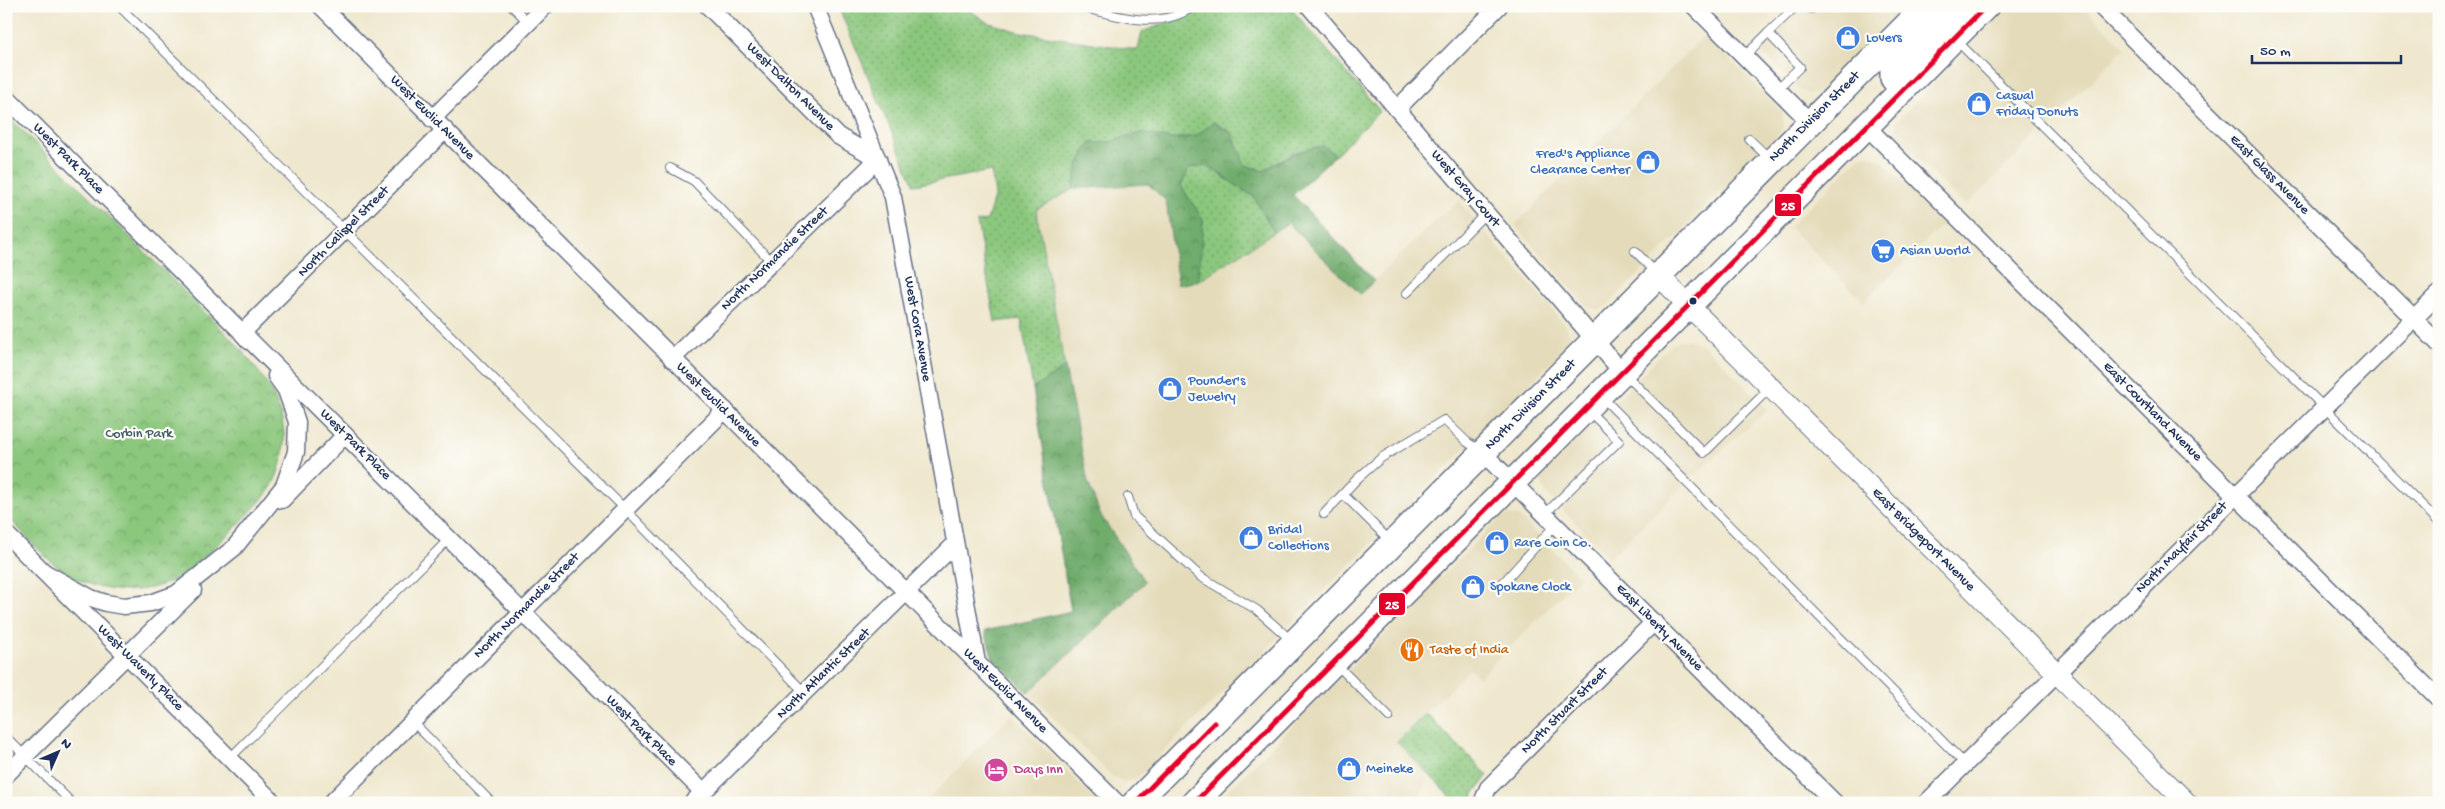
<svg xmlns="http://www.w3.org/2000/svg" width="2445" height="809" font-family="'Gochi Hand',sans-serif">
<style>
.built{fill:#e4dbba}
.grass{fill:url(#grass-dots);stroke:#537b6e}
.forest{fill:url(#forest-crowns);stroke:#466e65}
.park{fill:url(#park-crowns);stroke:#537b6e}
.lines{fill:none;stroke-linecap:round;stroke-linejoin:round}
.service-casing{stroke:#657086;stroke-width:10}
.minor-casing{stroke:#657086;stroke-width:19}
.tertiary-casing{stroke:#657086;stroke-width:22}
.primary-casing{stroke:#657086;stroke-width:28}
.service{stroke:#fff;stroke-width:8}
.minor{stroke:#fff;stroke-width:16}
.tertiary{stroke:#fff;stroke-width:20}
.primary{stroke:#fff;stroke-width:25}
.bus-1-casing{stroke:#fdfcf7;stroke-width:9}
.bus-1{stroke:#e4002b;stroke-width:5}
.bus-dot{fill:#1b2f5e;stroke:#fdfcf7;stroke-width:2}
.labels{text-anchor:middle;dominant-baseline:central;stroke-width:4.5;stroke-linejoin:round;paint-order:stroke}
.shop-label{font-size:14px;fill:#366cbe;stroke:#fdfcf7;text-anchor:start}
.street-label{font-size:14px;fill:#1b2f5e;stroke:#fdfcf7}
.park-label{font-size:14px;fill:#3d5d67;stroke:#fdfcf7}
.food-label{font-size:14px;fill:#c56008;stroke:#fdfcf7;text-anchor:start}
.hotel-label{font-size:14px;fill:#b23c85;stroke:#fdfcf7;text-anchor:start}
.line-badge{stroke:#fdfcf7;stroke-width:2}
.badge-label{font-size:14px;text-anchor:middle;font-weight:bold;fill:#fff}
</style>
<defs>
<pattern id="grass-dots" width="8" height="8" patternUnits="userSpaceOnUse" patternTransform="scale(1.25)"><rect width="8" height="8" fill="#8bc77d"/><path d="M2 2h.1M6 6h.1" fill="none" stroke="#71a26a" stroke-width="1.8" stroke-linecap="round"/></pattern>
<pattern id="forest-crowns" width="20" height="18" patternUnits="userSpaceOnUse" patternTransform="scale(1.25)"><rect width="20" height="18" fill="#70ac6c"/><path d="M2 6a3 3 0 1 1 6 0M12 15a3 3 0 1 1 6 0" fill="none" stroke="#5b8c5c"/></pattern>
<pattern id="park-crowns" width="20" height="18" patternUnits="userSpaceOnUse" patternTransform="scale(1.25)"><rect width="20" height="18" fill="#8bc77d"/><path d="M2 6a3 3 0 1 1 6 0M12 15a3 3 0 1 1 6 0" fill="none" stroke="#71a26a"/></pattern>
</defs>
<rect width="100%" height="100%" fill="#fdfcf7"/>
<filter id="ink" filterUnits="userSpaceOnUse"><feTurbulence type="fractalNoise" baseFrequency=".02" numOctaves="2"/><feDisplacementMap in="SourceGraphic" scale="10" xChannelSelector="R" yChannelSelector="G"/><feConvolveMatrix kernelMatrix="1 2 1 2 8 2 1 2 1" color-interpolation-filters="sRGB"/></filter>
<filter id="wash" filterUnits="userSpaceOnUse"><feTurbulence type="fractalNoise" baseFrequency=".0096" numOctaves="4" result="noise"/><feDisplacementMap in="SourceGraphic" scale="20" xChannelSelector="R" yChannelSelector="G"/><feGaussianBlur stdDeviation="1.12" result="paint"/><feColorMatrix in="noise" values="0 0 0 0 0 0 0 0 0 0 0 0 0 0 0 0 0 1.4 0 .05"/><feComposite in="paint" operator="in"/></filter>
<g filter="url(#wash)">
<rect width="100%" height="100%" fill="#efe8cf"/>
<g class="built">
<path d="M1799,6H1906L1823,91L1809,94L1800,90L1757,47Z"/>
<path d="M2008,6H2083L2125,48L1966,206L1900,142L1897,136L1896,122Z"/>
<path d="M1705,35L1782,111L1784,125L1780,133L1607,306L1600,310L1588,307L1515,225Z"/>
<path d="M1869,155L1882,161L1944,223L1864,302L1789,227L1856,161L1862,156Z"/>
<path d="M1148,184L1166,201L1178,285L1198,281L1288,223L1360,294L1440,216L1459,202L1563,322L1570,335L1568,343L1563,351L1136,779L1124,782L1111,775L1028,693L1145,582L1100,514L1088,482L1036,210L1073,189Z"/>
<path d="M1688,340L1705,346L1768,409L1684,484L1610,558L1546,493L1542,485V479L1545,472L1669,347L1678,341Z"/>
<path d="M1506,515L1518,516L1525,522L1580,577L1479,678L1470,669L1397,742L1426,772L1427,779L1418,803H1216L1499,519Z"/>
<path d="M1012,715L1098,803H924Z"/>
</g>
<g class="grass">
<path d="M838,6H963L987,22L1020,32L1138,50L1142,32L1211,6H1289L1380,111L1335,155L1323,146L1293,153L1263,171L1245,165L1232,133L1214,122L1196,136L1171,139L1141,133L1110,142L1090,143L1078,165L1073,189L1036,210L1065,367L1033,389L1021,319L995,322L977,222L987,220L995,194L991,171L914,185Z"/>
<path d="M1207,166L1254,197L1274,232L1198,281L1203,220L1181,186L1189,168Z"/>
<path d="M1426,713L1488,775L1474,794L1473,803H1457L1397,742Z"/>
</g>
<g class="forest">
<path d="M1214,122L1232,133L1245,165L1263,171C1287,158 1296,150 1323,146L1335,155L1293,195L1374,281L1360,294L1288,223L1274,232L1254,197L1207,166L1189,168L1181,186L1203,220L1198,281L1178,285L1166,201L1148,184L1073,189L1078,165L1090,143L1110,142L1141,133L1171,139L1196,136Z"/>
<path d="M1065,367L1088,482L1100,514L1145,582L1028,693L992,657L985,631L1071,611L1033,389Z"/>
</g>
<path class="park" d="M6,114L231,338C257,369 286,399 284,443C283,458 279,473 272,486C262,504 193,570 174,580C147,593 114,594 86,583C54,572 29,538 6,515Z"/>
</g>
<g filter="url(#ink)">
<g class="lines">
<defs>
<g id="service">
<path d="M119,6L625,509L805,693"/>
<path d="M512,6L529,23"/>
<path d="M1077,6C1116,15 1158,32 1194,6"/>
<path d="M1808,6L1811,9L1814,6"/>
<path d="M1957,41L2439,522"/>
<path d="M1745,56L1768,33"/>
<path d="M1777,89L1800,67L1768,33L1796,6"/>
<path d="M1749,139L1769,158"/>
<path d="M670,168L694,181L772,262"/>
<path d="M1635,251L1656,273"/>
<path d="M1407,293L1486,213"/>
<path d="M1625,374L1704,453L1770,388"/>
<path d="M1603,398L1965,764"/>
<path d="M1343,494L1390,541"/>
<path d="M1128,497L1134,516L1201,577L1257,610L1291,640"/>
<path d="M1324,514L1357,479L1381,458L1444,420L1467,442L1479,450"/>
<path d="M1545,514L1619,441L1589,411"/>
<path d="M1501,585L1556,524"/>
<path d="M1337,665L1389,717"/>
<path d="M412,721L492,803"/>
<path d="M6,737L72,803"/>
<path d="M230,758L449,539"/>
</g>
<g id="minor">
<path d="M321,6L1117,803"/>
<path d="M815,6L893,197L977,663"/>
<path d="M1309,6L1622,372"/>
<path d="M1694,6L1810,122"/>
<path d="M2100,6L2439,344"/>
<path d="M6,97L703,792"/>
<path d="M1397,109L1499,6"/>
<path d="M432,119L545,6"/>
<path d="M1866,126L2439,699"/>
<path d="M249,341L242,333L445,130"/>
<path d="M672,359L878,159L838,136L708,6"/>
<path d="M1483,453L1835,803"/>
<path d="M282,500L345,435"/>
<path d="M6,534L274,803"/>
<path d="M44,572L91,598L106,603L124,606L151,603L176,594L234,548L284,486L296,452L297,422L286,390L276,376"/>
<path d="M6,775L193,590"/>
<path d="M331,803L725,410"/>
<path d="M692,803L955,544"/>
<path d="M1482,803L1488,788L1654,622"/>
<path d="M1926,803L2439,294"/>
</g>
<path id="tertiary" d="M1659,276L2187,803"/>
<g id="primary">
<path d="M1903,90L1893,78V71L1957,6"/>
<path d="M1135,803L1926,6"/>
<path d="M1194,803L1986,6"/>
</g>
</defs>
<use href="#service" class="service-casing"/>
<use href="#minor" class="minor-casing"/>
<use href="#tertiary" class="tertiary-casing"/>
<use href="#primary" class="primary-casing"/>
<use href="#service" class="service"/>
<use href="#minor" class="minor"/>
<use href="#tertiary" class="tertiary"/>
<use href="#primary" class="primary"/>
<defs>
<g id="bus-1">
<path d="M1135,803L1214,723"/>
<path d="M1194,803L1986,6"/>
</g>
</defs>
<use href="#bus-1" class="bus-1-casing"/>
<use href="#bus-1" class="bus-1"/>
</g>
</g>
<defs>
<symbol id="shop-disc" viewBox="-11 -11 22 22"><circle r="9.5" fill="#3f7fe0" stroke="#fdfcf7"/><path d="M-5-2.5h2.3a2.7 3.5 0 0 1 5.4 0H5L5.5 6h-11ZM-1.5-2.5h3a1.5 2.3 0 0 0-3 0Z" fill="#fff"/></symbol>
<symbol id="supermarket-disc" viewBox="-11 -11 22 22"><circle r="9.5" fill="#3f7fe0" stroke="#fdfcf7"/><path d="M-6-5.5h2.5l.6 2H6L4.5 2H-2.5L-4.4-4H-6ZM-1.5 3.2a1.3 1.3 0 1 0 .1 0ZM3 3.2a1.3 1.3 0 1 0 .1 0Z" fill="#fff"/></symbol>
<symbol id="restaurant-disc" viewBox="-11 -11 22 22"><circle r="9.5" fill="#e8710a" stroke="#fdfcf7"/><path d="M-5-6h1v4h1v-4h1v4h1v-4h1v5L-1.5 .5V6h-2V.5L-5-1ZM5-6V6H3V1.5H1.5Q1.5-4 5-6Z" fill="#fff"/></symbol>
<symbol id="hotel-disc" viewBox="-11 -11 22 22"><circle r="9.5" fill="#d1479c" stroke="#fdfcf7"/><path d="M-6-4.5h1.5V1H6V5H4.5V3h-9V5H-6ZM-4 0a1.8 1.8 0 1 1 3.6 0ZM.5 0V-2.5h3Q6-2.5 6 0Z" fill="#fff"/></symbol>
</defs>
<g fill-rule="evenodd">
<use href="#shop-disc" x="1834" y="24" width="28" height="28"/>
<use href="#shop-disc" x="1965" y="90" width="28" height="28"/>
<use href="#shop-disc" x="1634" y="148" width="28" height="28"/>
<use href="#supermarket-disc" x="1869" y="237" width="28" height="28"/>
<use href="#shop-disc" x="1156" y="375" width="28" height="28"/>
<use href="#shop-disc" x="1237" y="524" width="28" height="28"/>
<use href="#shop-disc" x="1483" y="529" width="28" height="28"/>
<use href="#shop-disc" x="1459" y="573" width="28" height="28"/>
<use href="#restaurant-disc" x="1398" y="636" width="28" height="28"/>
<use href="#shop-disc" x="1335" y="755" width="28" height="28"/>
<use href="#hotel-disc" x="982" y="756" width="28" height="28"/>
</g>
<circle class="bus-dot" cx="1693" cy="301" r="4.5"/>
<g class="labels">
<g class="shop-label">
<text x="1866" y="38">Lovers</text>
<text x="1996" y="96">Casual<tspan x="1996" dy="16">Friday Donuts</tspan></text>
<text x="1630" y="154" text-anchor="end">Fred's Appliance<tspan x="1630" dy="16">Clearance Center</tspan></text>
<text x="1900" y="251">Asian World</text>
<text x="1188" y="381">Pounder's<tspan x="1188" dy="16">Jewelry</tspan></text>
<text x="1268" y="530">Bridal<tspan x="1268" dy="16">Collections</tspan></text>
<text x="1514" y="543">Rare Coin Co.</text>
<text x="1490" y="587">Spokane Clock</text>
<text x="1366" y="769">Meineke</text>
</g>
<g class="street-label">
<text transform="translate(790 87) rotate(45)">West Dalton Avenue</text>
<text transform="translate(1815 117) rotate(-45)">North Division Street</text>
<text transform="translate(432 118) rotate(45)">West Euclid Avenue</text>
<text transform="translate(68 159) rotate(45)">West Park Place</text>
<text transform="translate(2269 175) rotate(45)">East Glass Avenue</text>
<text transform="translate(1465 189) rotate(49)">West Gray Court</text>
<text transform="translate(344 232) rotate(-45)">North Calispel Street</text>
<text transform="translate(775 259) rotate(-44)">North Normandie Street</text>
<text transform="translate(917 329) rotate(80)">West Cora Avenue</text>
<text transform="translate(718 405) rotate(45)">West Euclid Avenue</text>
<text transform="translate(1531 405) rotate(-45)">North Division Street</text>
<text transform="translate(2152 412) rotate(45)">East Courtland Avenue</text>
<text transform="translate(355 445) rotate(45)">West Park Place</text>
<text transform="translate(1923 540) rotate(45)">East Bridgeport Avenue</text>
<text transform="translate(2182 548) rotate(-45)">North Mayfair Street</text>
<text transform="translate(527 606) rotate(-45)">North Normandie Street</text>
<text transform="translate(1659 628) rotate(45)">East Liberty Avenue</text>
<text transform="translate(140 668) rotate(45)">West Waverly Place</text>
<text transform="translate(824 674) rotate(-44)">North Atlantic Street</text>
<text transform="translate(1005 691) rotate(45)">West Euclid Avenue</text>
<text transform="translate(1565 711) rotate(-45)">North Stuart Street</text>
<text transform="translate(641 731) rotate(45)">West Park Place</text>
</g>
<g class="park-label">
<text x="139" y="434">Corbin Park</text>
</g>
<g class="food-label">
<text x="1430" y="650">Taste of India</text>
</g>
<g class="hotel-label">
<text x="1014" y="770">Days Inn</text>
</g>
</g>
<g class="line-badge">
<rect x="1774" y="193" width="28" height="24" rx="5" fill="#e4002b"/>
<rect x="1378" y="592" width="28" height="24" rx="5" fill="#e4002b"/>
</g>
<g class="badge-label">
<text x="1788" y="210">25</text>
<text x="1392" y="609">25</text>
</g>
<rect width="2445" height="809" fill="none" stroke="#fdfcf7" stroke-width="25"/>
<g transform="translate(58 752) rotate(45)" stroke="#fdfcf7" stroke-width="4" paint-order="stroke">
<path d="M0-4L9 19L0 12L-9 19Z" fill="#1b2f5e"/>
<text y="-8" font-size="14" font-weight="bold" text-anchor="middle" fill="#1b2f5e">N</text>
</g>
<path d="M2252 55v8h149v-8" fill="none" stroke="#1b2f5e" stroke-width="2.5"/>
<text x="2260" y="55" font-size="15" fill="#1b2f5e" stroke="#fdfcf7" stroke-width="4" paint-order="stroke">50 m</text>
</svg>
